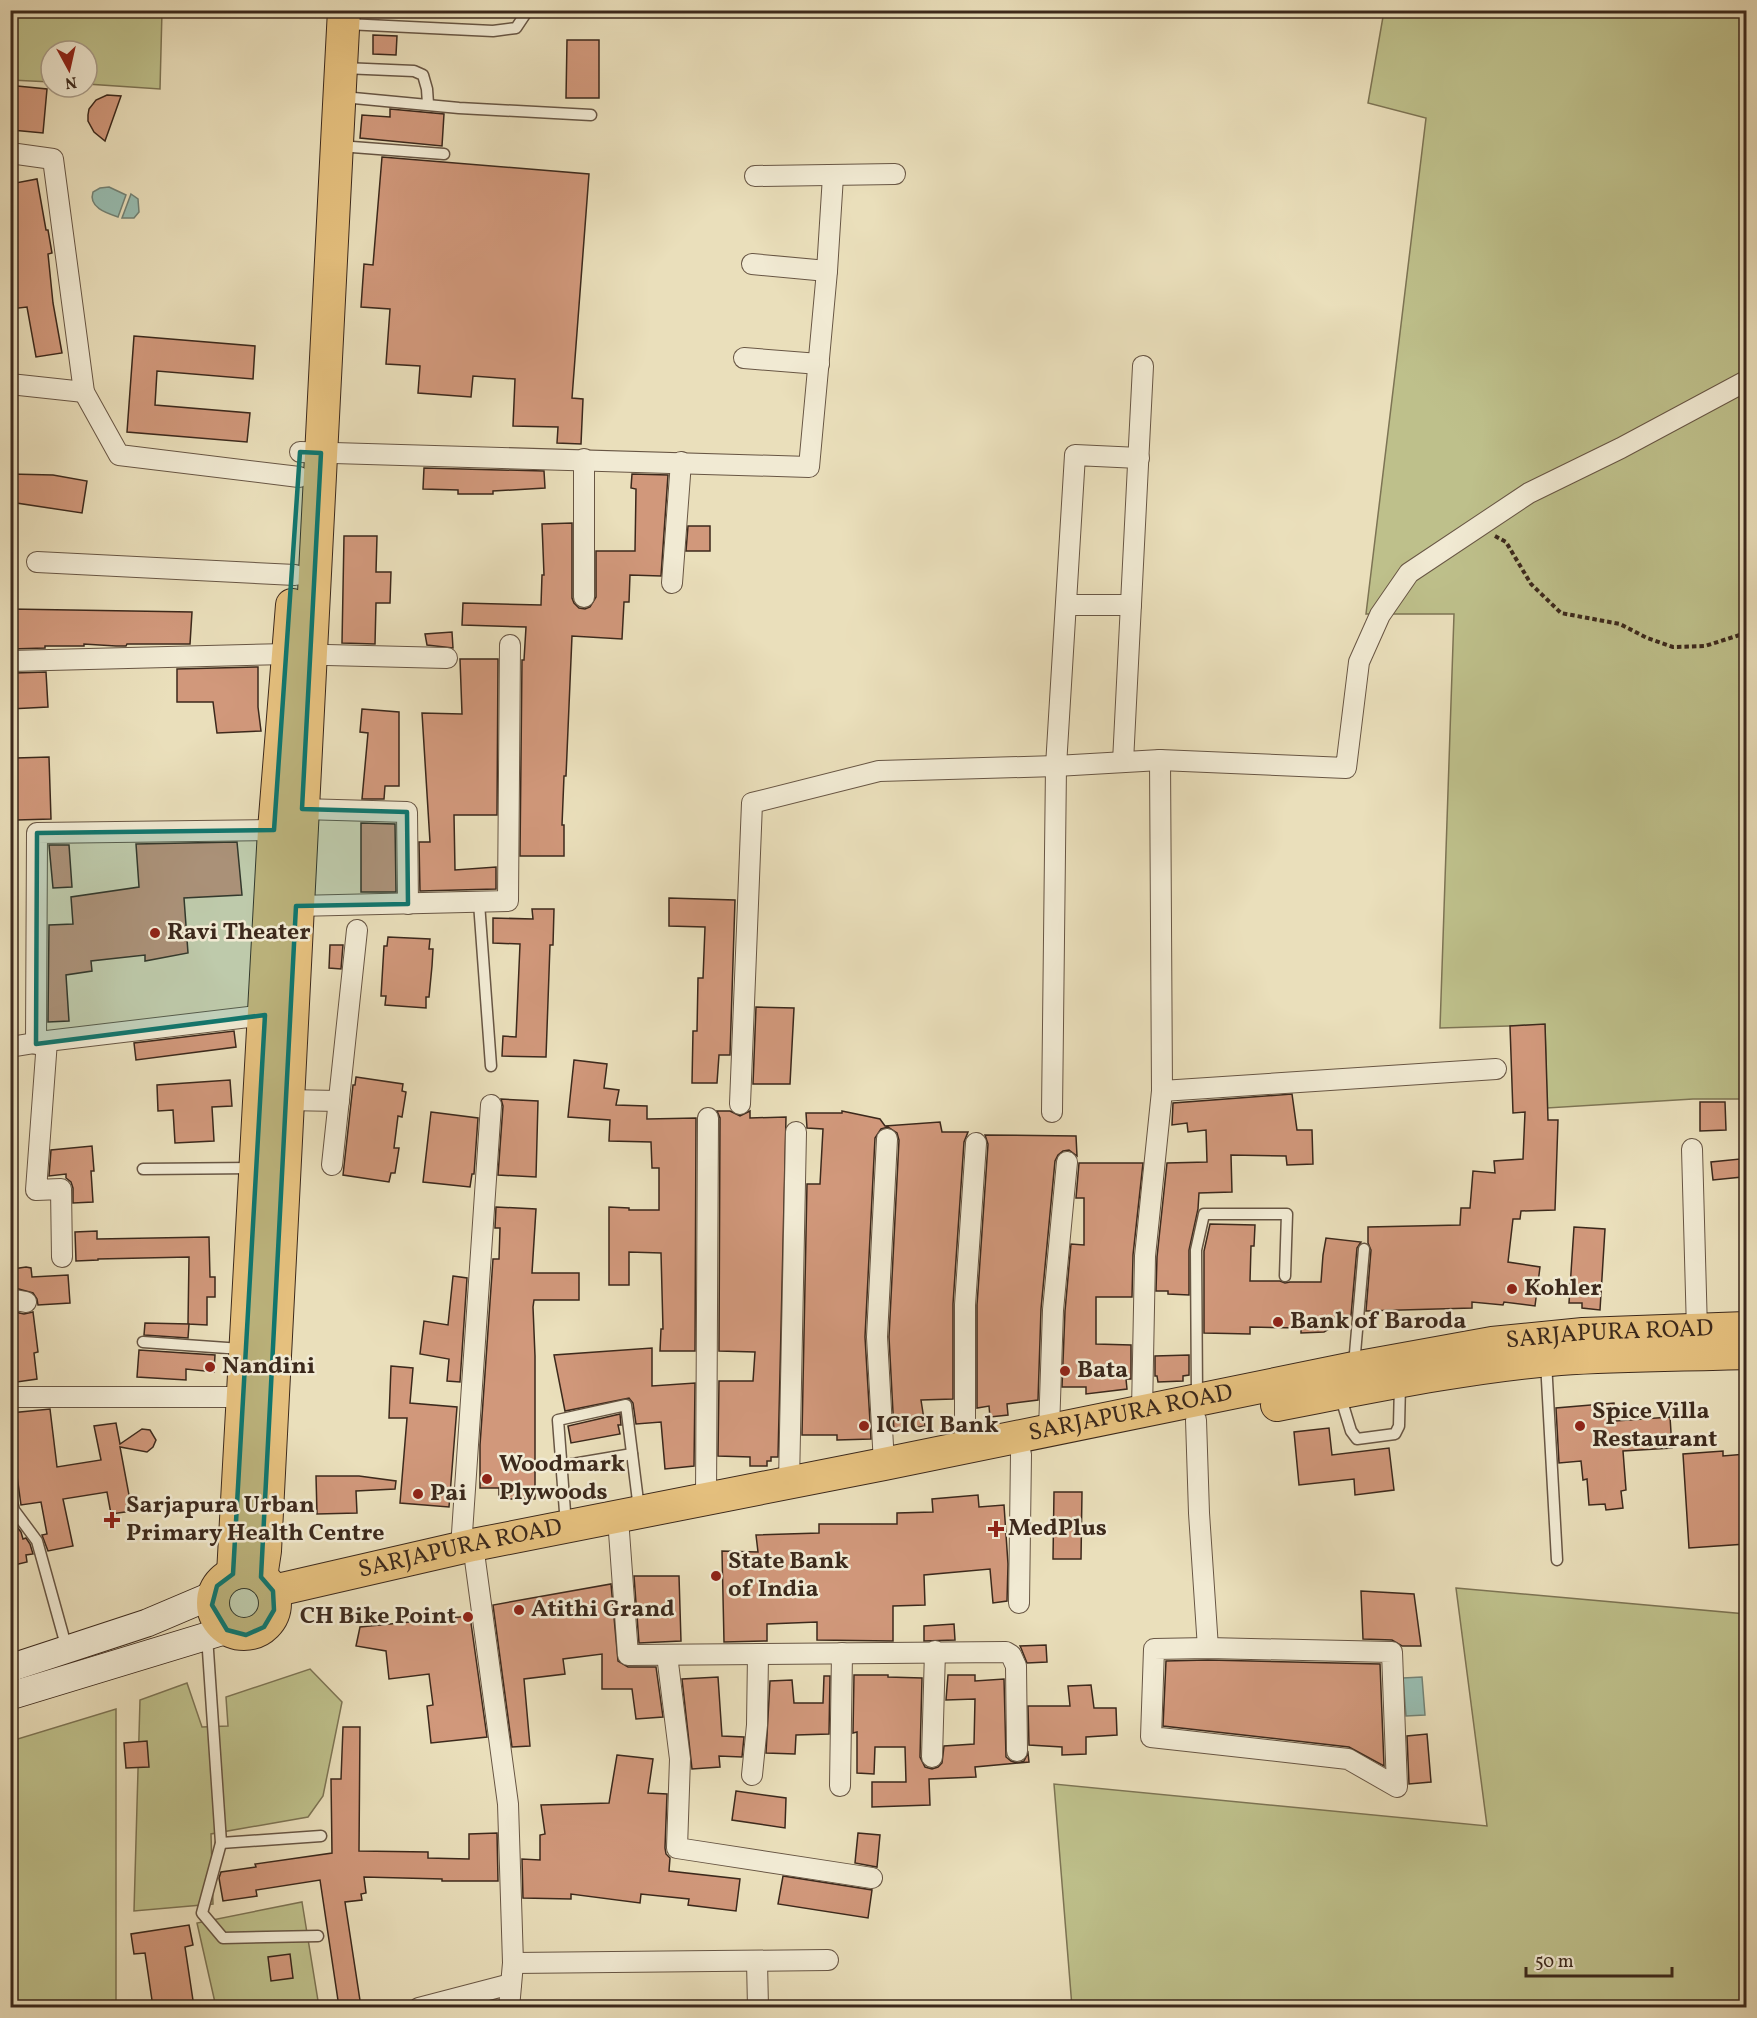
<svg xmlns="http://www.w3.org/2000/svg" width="1757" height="2018" font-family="Vollkorn,serif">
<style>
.green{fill:#bec08b;stroke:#7d7454;stroke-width:1.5}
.water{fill:#98bdb1;stroke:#738275;stroke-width:1.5}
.building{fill:#d1987b;stroke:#3c291c;stroke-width:1.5}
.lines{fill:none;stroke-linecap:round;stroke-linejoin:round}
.lane-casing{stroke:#685644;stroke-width:13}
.street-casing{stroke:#685644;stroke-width:22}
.secondary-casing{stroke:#3c291c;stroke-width:29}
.primary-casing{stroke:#3c291c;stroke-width:34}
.path{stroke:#3c291c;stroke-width:4;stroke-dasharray:4.5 3;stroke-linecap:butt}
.lane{stroke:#f1ead3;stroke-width:10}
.street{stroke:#f1ead3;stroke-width:20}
.secondary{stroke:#f1ead3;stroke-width:27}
.primary{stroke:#e5c07e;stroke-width:32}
.marked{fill:#0f766e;fill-opacity:0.2;stroke:#0f766e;stroke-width:4.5;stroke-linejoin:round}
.poi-dot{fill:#8f2418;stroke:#f1ead3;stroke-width:2}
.labels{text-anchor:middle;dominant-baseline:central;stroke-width:5;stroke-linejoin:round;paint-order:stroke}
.poi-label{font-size:24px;font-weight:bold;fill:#3c291c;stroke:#f1ead3;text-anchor:start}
.street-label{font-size:24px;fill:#3c291c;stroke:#f1ead3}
</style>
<rect width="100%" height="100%" fill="#eadfbb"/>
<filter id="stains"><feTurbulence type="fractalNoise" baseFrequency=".00333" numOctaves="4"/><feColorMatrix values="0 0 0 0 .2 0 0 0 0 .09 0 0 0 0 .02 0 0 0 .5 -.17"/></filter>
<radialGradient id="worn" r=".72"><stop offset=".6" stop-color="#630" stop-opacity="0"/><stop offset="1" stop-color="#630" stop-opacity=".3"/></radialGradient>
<g class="green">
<path d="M10,11H162L160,89L87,84V51H51V82L11,80Z"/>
<path d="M1384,11H1746V1099H1693L1547,1108L1545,1025L1440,1028L1454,614H1366L1426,118L1368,103Z"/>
<path d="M1456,1588L1746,1614V2007H1072L1054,1784L1487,1826Z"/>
<path d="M310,1669L342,1702L323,1796L308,1817L211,1834L213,1904L134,1911L140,1700L187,1683L202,1727L228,1726L226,1697Z"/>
<path d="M116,1709V2007H11V1741Z"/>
<path d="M302,1902L319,2007H216L197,1923Z"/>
</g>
<g class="water">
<path d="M109,187L126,195L118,217C106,213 88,207 93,192L100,188Z"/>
<path d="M131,194L138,199L139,212L134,218H122Z"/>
<path d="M1422,1677L1425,1715L1406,1716L1403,1678Z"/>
</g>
<g class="building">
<path d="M373,35L397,36L396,55L373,54Z"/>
<path d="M567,40H599V98H566Z"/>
<path d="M17,86L47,89L43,133L12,130Z"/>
<path d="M107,95L121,96L105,141L94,132L88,121V115L89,109L96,100Z"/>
<path d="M390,109L444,114L442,146L360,138L362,115L390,117Z"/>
<path d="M382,157L589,174L572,398L583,399L581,444L557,443L558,427L513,426L515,379L473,376L471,397L418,393L420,366L386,364L390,309L361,307L364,264L373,265Z"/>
<path d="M37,179L46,230H48L52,253L48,254L53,303L62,353L36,357L27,307L10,309V232L17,231L10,196V184Z"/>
<path d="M134,336L255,346L253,379L157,371L155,405L250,413L247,442L127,432Z"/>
<path d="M424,468L544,471L545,488L493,491V494H458V490L423,489Z"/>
<path d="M10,474L53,475L87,481L82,513L10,502Z"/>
<path d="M632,474L668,475L661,576L630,575L629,602H624L622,639L572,636L566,776H564L562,825H564V856H520L522,660H524L526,627L462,625L463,603L541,605L542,575H544L542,524L572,523V598L574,603L579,608L585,609L590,607L596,597V551H635L636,489L631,488Z"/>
<path d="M688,526H710V551H686Z"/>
<path d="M344,536H377L376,572H391L390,603H376L375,644L342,643Z"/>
<path d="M10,609L192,612L190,644H127L126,646H116L84,644V646H45V648L10,649Z"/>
<path d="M452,632L453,648L427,645L425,634Z"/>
<path d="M460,659H498L497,815H454L455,870L496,867V889L420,891L419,842H430L422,713L462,714Z"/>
<path d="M258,667V707L261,731L217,733L213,702H177V669Z"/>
<path d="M46,672L48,707L10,709V681H15V673Z"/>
<path d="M362,709L399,712V786H385L384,799H362L368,733L360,732Z"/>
<path d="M49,757L51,819L17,820L16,758Z"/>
<path d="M361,823L395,824L396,892H361Z"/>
<path d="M237,842L242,895L184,898L188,953L145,961V955L91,961L92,971L66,975L69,1021L48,1022L49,925L73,924L71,897L139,887L136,844Z"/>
<path d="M49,845H69L72,887L53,888Z"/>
<path d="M669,898L735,900L730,1055H719L717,1083H692L693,1031H697L698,978H703L705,927L669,926Z"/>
<path d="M532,909H554L553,945H550L546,1057L502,1056L503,1036L516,1037L520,944L493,943V918L533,919Z"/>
<path d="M388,937L430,939L429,949H433L432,966L429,997H426V1008L385,1005L386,996H381L384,946H387Z"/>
<path d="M330,945H343L341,969L329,968Z"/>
<path d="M756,1007L794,1008L790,1084H753Z"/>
<path d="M1545,1024L1548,1120H1558L1555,1210L1521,1211L1520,1219H1513L1508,1262L1540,1267L1535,1306L1504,1302L1503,1305L1472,1302V1308L1366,1311L1371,1250L1368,1243V1227L1460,1225L1461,1208H1470L1473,1171L1495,1173L1494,1161L1523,1159L1525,1112L1513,1113L1510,1026Z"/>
<path d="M234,1031L236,1047L136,1060L134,1043Z"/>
<path d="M574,1060L607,1064L604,1088L619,1090L616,1105L647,1106V1119L696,1118L695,1351H660L661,1329H663L661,1253L629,1252V1285H609V1207L629,1208V1210H659V1168H652L651,1142L609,1141L610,1120L568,1117Z"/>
<path d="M356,1077L403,1084L402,1091L406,1092L402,1117L398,1116L394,1148H399L395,1173H391L389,1182L343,1175L353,1085H355Z"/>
<path d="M230,1080L232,1106L212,1107L214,1141L175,1143L173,1110L158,1111L157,1085Z"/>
<path d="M1292,1094L1297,1130H1312L1313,1164L1287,1165L1286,1156L1231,1155L1232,1192L1199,1193L1198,1209L1189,1250V1295L1168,1294V1291H1156L1157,1257L1167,1163L1207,1162L1206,1130L1188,1132L1187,1123L1172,1125L1173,1103Z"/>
<path d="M501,1099L538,1101L536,1177L498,1175L503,1106Z"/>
<path d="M1700,1102H1725L1726,1130L1700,1131Z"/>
<path d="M717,1111H730L740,1116L750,1111V1118L786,1117L778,1457H771V1461H767V1466H750V1457L718,1456L719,1381H753L755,1352L719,1351L720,1118Z"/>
<path d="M842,1111L880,1119L885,1126L940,1122L942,1132H968L964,1142L953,1304V1399L921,1400L925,1426L894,1431L889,1337L899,1140L897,1133L888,1127L881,1129L875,1138L865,1337L871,1439L837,1440V1435H802L807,1184H820L823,1129L807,1128L806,1113H842Z"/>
<path d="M431,1112L478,1118L474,1174H472L470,1187L423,1182Z"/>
<path d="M985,1135L1076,1136L1077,1156L1069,1150L1063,1151L1058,1155L1055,1161L1041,1309L1038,1400L1007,1404L1008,1415L990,1417L989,1406L977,1408V1305L988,1144Z"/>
<path d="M92,1146L94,1171H91L93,1202L73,1203V1188L71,1182L66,1178V1174L49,1176L51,1150Z"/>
<path d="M1740,1159L1742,1177L1713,1180L1711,1162Z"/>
<path d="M1079,1163H1143L1133,1255L1132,1297H1096V1344L1131,1345V1379H1126L1127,1389L1086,1394V1387H1062L1065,1311L1071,1244L1084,1245V1198H1076Z"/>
<path d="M496,1207L536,1209L532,1273H579V1300H534L533,1307L535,1356V1499H499V1488H480V1445L493,1259H499L500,1228H495Z"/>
<path d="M1210,1224L1255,1225L1254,1246H1251L1250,1281H1280L1285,1283L1290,1282H1321L1323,1255L1326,1238L1361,1242L1357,1248L1351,1316L1324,1332L1301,1333V1328L1250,1327V1334L1204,1333V1251Z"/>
<path d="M1574,1227L1605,1229L1600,1310L1582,1308V1303H1569Z"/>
<path d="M97,1231V1239L209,1237L210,1277H215V1297H207V1325L188,1324L189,1257L98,1259V1260L76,1261L75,1232Z"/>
<path d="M26,1267L31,1268L32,1277L68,1275L70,1303L38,1305L37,1299L33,1293L15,1288L13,1269Z"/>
<path d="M453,1276L467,1278L460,1382L447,1381L449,1359L420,1354L424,1321L448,1325Z"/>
<path d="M10,1311L24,1314L33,1312L38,1352L34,1353L37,1379L10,1383Z"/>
<path d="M145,1323L189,1324L188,1338L144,1335Z"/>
<path d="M652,1348V1386L695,1383L694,1466L665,1469L661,1422L636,1424L633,1403L629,1398L565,1411L554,1355Z"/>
<path d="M139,1350L215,1355L214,1372L186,1369V1380L137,1377Z"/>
<path d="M1189,1355V1375L1183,1376V1381L1158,1382L1157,1376H1155V1356Z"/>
<path d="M391,1366L413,1368L410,1403L457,1407L449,1507L400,1503L407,1418H389Z"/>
<path d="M1614,1403L1616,1421L1670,1417L1672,1448L1623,1451L1626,1490L1621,1491L1623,1508L1606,1510L1605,1504L1589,1505L1587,1479L1583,1480L1581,1461L1559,1463L1556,1408Z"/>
<path d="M50,1409L57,1467L101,1460L94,1426L116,1423L120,1444L142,1429L150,1430L156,1440L153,1447L147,1452L120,1447L132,1511L111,1514L107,1492L63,1499L73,1546L48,1551L42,1535L47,1534L41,1502L21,1505L13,1446L10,1447V1413Z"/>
<path d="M620,1414L621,1425H618L620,1434L571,1443L568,1426Z"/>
<path d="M1329,1428L1332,1455L1389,1448L1394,1490L1355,1495L1354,1479L1299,1485L1294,1432Z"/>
<path d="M1723,1451V1456L1746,1454V1544L1689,1548L1683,1454Z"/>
<path d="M316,1476H359L396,1481L395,1489L356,1491L357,1513L317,1514Z"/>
<path d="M1054,1492H1082L1081,1559H1053Z"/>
<path d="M978,1495L979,1507L1004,1505L1008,1564L1007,1601L993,1603L990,1569L924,1575L925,1605L893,1606V1641L817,1640V1622L767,1624V1641L724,1642L722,1551L758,1552L756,1535L819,1533V1524H897V1513L933,1512L932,1499Z"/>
<path d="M10,1518L21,1532L23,1539L26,1538L30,1544L33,1554L26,1555L27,1562L10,1566Z"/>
<path d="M634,1576H679L681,1641L639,1643Z"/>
<path d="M611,1584L618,1661L628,1667H656L663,1717L636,1719L632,1689H602V1654L563,1659L565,1674L524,1679L530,1746L512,1747L493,1605Z"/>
<path d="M1361,1591L1414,1594L1421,1646H1402L1392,1640L1363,1639Z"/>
<path d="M470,1616L487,1737L431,1743L427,1706L433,1705L429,1674L389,1679L386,1651L356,1646L360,1627Z"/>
<path d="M954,1624L955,1640L924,1641V1626Z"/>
<path d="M1046,1645L1047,1662L1027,1663L1021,1648L1020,1646Z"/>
<path d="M1208,1660L1380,1664L1384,1766L1349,1747L1163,1726L1166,1661Z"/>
<path d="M854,1675H888V1677L922,1678L920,1757L925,1767L932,1769L938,1767L942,1763L944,1746L974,1744L975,1699L946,1700L948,1675H975V1681L1004,1679L1006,1757L1011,1761L1018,1763L1024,1761L1028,1753L1029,1762L975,1767L976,1777L929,1779L930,1805L872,1807V1782H906L905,1747H875L874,1774L857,1773V1732L853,1733Z"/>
<path d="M824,1676H830L829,1734L796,1735L795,1754L766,1753L770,1681L792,1680L794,1703H823Z"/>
<path d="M718,1677L722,1736L744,1737L742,1757L719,1756L720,1767L692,1769L682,1679Z"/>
<path d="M1091,1685L1094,1708H1116L1117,1735L1086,1737V1754L1062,1755V1747L1029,1745L1028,1706H1070L1068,1686Z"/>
<path d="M343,1727H360L359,1851L428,1852V1858L469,1859V1834L497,1833L498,1881H442V1879L364,1877L366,1893L361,1894L362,1900L345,1902L361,2007H339L320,1880L256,1890L257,1896L223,1901L219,1878L221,1872L256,1867L255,1864L332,1853L331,1779H341Z"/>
<path d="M1427,1734L1431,1782L1409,1784L1407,1736Z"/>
<path d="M147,1741L149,1767L126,1768L124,1743Z"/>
<path d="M617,1755L653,1759L648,1793L667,1794L665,1848L666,1854L670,1858L669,1871L740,1879L736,1911L688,1905L689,1899L641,1894L640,1903L571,1894V1899L523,1898L522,1859L540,1860V1835L545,1834L541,1805L609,1803Z"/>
<path d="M736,1791L786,1798L785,1828L732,1820Z"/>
<path d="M858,1833L880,1835L877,1867L855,1863Z"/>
<path d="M783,1876L872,1890L868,1918L778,1904Z"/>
<path d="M189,1925L193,1945L185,1947L194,2007H153L145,1953L134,1954L131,1934Z"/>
<path d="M290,1954L293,1978L271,1981L268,1957Z"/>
</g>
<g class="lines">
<defs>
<g id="lane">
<path d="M346,24L493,31L516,28L528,10"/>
<path d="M343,68L414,71L423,75L427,89L428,104"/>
<path d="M343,97L459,108L591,115"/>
<path d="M339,146L444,154"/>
<path d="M479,903L491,1066"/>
<path d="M143,1169L254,1168"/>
<path d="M143,1342L241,1349"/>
<path d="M1546,1362L1557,1560"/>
<path d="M1354,1365L1364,1249"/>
<path d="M1340,1395L1351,1431L1357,1439L1395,1434L1399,1426L1400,1384"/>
<path d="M1197,1398L1196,1250L1204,1214H1287L1285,1276"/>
<path d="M561,1466L632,1454"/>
<path d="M10,1494L14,1510L37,1541L67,1649"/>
<path d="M566,1525L558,1420L626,1405L639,1509"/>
<path d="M207,1636L221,1843L202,1913L223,1938L318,1936"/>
<path d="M221,1843L321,1836"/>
</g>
<g id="street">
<path d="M10,153L53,159L84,392L119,455L299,477"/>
<path d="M755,176L895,174"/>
<path d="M752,264L827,271"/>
<path d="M744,358L819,364"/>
<path d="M10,384L84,392"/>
<path d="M300,452L809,467L827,271L833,176"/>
<path d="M584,459V597"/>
<path d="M37,562L295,575"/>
<path d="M672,583L681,462"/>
<path d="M1066,605H1131"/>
<path d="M10,661L287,654L447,658"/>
<path d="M1123,762L1143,366"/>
<path d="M302,809L407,812L408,904"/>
<path d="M296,906L508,901L510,645"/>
<path d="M47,1041L36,1190L61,1189L62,1257"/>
<path d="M36,1044L37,833L274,830"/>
<path d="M10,1047L47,1041L265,1015"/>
<path d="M1162,1091L1496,1069"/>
<path d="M285,1100L339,1101"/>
<path d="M740,1104L752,803L879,771L1056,766L1160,760L1346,768L1359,662L1380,615L1409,573L1529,493L1621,448L1746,381"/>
<path d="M1052,1112L1056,766L1075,455L1139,458"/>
<path d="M1692,1149L1697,1330"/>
<path d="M332,1165L357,930"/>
<path d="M10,1299L26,1302"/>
<path d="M10,1397H243"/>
<path d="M1142,1411L1145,1256L1162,1091L1160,760"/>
<path d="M1196,1420L1199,1513L1208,1648"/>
<path d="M1049,1430L1053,1310L1067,1162"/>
<path d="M965,1447V1305L976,1143"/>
<path d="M884,1464L877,1337L887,1139"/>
<path d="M789,1483L796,1132"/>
<path d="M706,1499L708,1118"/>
<path d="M619,1532L628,1655L1006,1652L1011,1655L1016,1666L1017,1751"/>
<path d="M473,1545L508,1804L513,1963L509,2008"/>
<path d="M461,1548L491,1105"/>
<path d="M1019,1603L1021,1454"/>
<path d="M1208,1648L1392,1652L1397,1787L1348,1759L1151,1737L1154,1649Z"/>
<path d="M667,1655L680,1759L677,1848L872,1878"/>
<path d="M932,1757L935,1651"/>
<path d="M752,1775L757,1725L758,1654"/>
<path d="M840,1786L842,1653"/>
<path d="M757,1961L758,2008"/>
<path d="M513,1963L828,1960"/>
<path d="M419,2008L511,1984"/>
</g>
<g id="secondary">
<path d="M10,1668L147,1623L213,1595"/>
<path d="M10,1696L227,1630"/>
</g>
<g id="primary">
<path d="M1277,1405C1371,1387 1465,1367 1560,1359C1622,1355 1685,1355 1746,1353"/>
<circle cx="244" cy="1603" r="31"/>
<path d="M233,1574L274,830L292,605"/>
<path d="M261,1577L265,1551C288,1038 317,524 344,10"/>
<path id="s1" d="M273,1591L473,1545L884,1464L1354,1368L1492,1343L1583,1334L1746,1328"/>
</g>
</defs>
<use href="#lane" class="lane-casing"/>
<use href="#street" class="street-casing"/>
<use href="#secondary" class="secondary-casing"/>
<use href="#primary" class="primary-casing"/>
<path class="path" d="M1495,536L1506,542L1531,584L1561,613L1620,624L1647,638L1673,647L1705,646L1746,633"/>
<use href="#lane" class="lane"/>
<use href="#street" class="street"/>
<use href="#secondary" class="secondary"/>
<use href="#primary" class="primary"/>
</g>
<path class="marked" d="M300,452L321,453L302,809L407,812L408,904L296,906L261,1577L273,1591L274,1610L264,1627L246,1635L227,1630L212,1605L217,1586L233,1574L265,1015L36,1044L37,833L274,830Z"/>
<g class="poi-dot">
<circle cx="155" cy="933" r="6"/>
<circle cx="1512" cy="1289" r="6"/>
<circle cx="1278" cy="1322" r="6"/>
<circle cx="210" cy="1367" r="6"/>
<circle cx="1065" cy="1371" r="6"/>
<circle cx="864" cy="1426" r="6"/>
<circle cx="1580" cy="1426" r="6"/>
<circle cx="487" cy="1479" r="6"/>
<circle cx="418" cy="1494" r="6"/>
<path d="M109 1511h6v6h6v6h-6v6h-6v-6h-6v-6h6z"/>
<path d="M993 1520h6v6h6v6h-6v6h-6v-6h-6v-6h6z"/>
<circle cx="716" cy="1576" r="6"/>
<circle cx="519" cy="1610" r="6"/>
<circle cx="468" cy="1617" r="6"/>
</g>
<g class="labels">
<g class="poi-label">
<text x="167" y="933">Ravi Theater</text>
<text x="1524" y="1289">Kohler</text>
<text x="1290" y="1322">Bank of Baroda</text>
<text x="222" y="1367">Nandini</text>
<text x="1077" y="1371">Bata</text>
<text x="1592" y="1412">Spice Villa<tspan x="1592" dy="28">Restaurant</tspan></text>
<text x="876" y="1426">ICICI Bank</text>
<text x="499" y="1465">Woodmark<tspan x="499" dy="28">Plywoods</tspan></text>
<text x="430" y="1494">Pai</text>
<text x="126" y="1506">Sarjapura Urban<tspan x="126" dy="28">Primary Health Centre</tspan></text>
<text x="1008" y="1529">MedPlus</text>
<text x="728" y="1562">State Bank<tspan x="728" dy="28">of India</tspan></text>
<text x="531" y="1610">Atithi Grand</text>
<text x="456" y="1617" text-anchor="end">CH Bike Point</text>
</g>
<g class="street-label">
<text stroke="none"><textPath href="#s1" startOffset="1362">SARJAPURA ROAD</textPath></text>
<text stroke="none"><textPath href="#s1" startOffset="876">SARJAPURA ROAD</textPath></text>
<text stroke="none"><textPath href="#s1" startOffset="192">SARJAPURA ROAD</textPath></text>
</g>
</g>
<rect width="1757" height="2018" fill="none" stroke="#eadfbb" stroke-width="36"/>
<rect x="12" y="12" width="1733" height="1994" fill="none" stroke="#3c291c" stroke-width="3"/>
<rect x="18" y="18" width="1721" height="1982" fill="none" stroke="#3c291c" stroke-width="1.5"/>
<g transform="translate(69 69) rotate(172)"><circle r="28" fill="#f1ead3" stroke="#a99d8a" stroke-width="1.5"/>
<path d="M0-4.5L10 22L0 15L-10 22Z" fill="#8f2418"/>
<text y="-9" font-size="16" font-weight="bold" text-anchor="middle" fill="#3c291c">N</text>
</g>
<path d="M1526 1967v9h146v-9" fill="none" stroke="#3c291c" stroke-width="3"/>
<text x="1535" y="1967" font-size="18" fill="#3c291c" stroke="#f1ead3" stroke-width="4.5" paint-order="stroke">50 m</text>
<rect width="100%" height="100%" filter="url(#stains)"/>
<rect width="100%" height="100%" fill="url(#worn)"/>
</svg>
